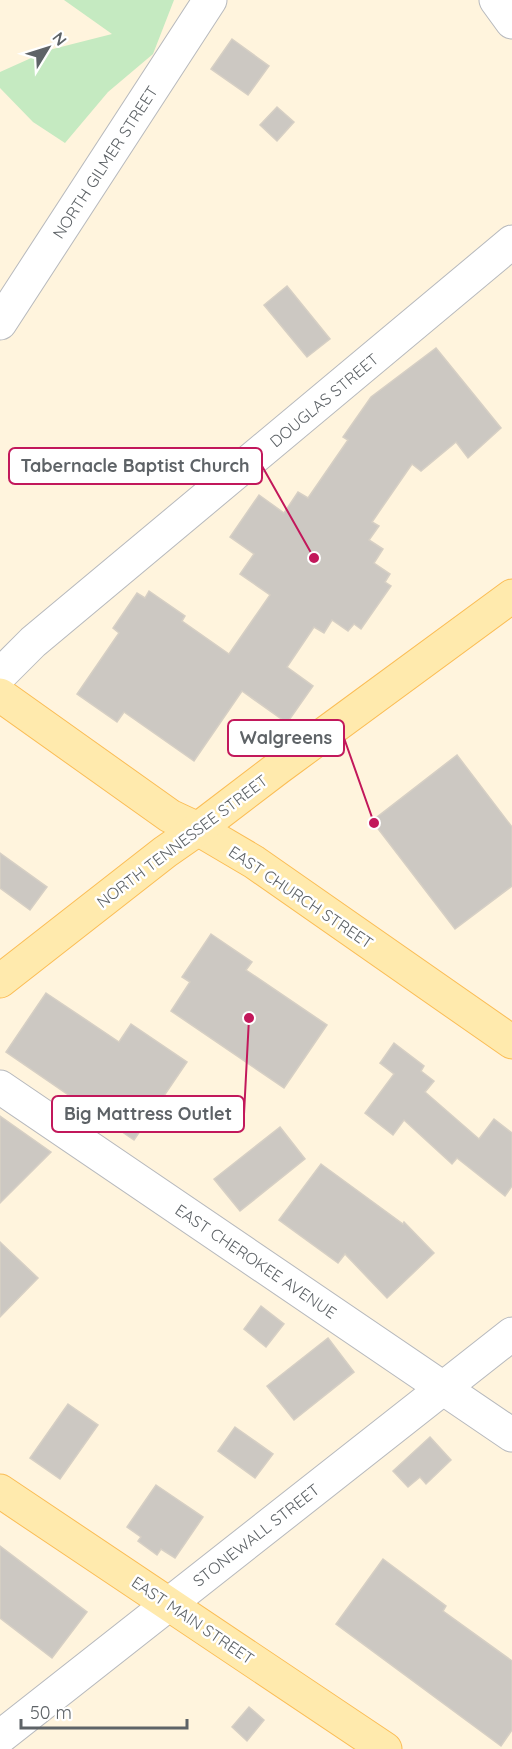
<svg xmlns="http://www.w3.org/2000/svg" width="512" height="1749" font-family="Quicksand,sans-serif">
<style>
.commercial{fill:#fff4dd}
.green{fill:#c5eac1}
.building{fill:#ccc8c2;stroke:#d6cfc4;stroke-width:1.5}
.lines{fill:none;stroke-linecap:round;stroke-linejoin:round}
.minor-casing{stroke:#b7b9bd;stroke-width:35}
.major-casing{stroke:#fbbd55;stroke-width:35}
.minor{stroke:#fff;stroke-width:33}
.major{stroke:#ffeaad;stroke-width:33}
.labels{text-anchor:middle;dominant-baseline:central;stroke-width:5;stroke-linejoin:round;paint-order:stroke}
.street-label{font-size:16px;fill:#5e6367;stroke:#fff}
.leader{fill:none;stroke:#c2185b;stroke-width:2}
.callout-dot{fill:#c2185b;stroke:#fff;stroke-width:2}
.callout{fill:#fff;stroke:#c2185b;stroke-width:2}
.callout-label{font-size:18px;text-anchor:middle;font-weight:bold;fill:#5e6367}
</style>
<rect width="100%" height="100%" fill="#f1ede6"/>
<path class="commercial" d="M0,0H493L512,24V1749H0Z"/>
<path class="green" d="M64,0H174L153,54L108,92L65,143L33,122L0,88V72L49,50L112,34Z"/>
<g class="building">
<path d="M232,39L269,66L248,95L211,69Z"/>
<path d="M277,107L294,122L277,141L260,125Z"/>
<path d="M287,286L330,339L307,357L264,305Z"/>
<path d="M436,348L501,428L468,458L456,442L421,471L412,464L372,522L379,526L369,540L383,549L374,563L390,574L385,582L391,586L361,629L354,624L348,631L332,620L324,633L314,627L287,667L313,686L287,723L242,691L194,761L124,712L117,722L77,694L119,633L113,628L137,593L145,598L149,591L185,616L182,621L229,654L270,595L240,574L254,554L230,537L259,495L284,513L298,492L308,498L348,440L343,437L371,397Z"/>
<path d="M457,755L512,827V886L455,929L372,821Z"/>
<path d="M0,853L47,887L30,910L0,888Z"/>
<path d="M211,934L252,962L246,970L327,1025L284,1088L171,1011L190,982L182,977Z"/>
<path d="M46,993L119,1042L131,1024L187,1062L134,1140L6,1052Z"/>
<path d="M394,1043L424,1066L421,1071L434,1081L425,1092L479,1139L494,1119L512,1133V1186L505,1196L457,1158L452,1164L404,1120L393,1135L365,1113L394,1074L380,1063Z"/>
<path d="M0,1116L51,1152L0,1203Z"/>
<path d="M280,1127L305,1159L240,1211L214,1179Z"/>
<path d="M321,1164L403,1224L404,1222L434,1253L387,1298L345,1254L338,1263L279,1220Z"/>
<path d="M0,1242L38,1278L0,1317Z"/>
<path d="M261,1306L284,1324L266,1347L244,1329Z"/>
<path d="M328,1338L354,1372L294,1420L267,1386Z"/>
<path d="M68,1404L98,1425L60,1479L30,1458Z"/>
<path d="M235,1427L273,1454L255,1478L218,1451Z"/>
<path d="M430,1437L451,1460L426,1484L420,1477L408,1487L393,1471Z"/>
<path d="M156,1485L203,1517L175,1558L161,1549L157,1555L138,1541L141,1537L127,1527Z"/>
<path d="M0,1546L87,1612L52,1658L0,1618Z"/>
<path d="M383,1559L446,1606L443,1611L512,1661V1730L501,1746L336,1624Z"/>
<path d="M249,1707L264,1720L247,1741L232,1727Z"/>
</g>
<g class="lines">
<defs>
<g id="minor">
<path d="M496,0L512,22"/>
<path d="M0,323L210,0"/>
<path d="M0,675L33,642L512,242"/>
<path d="M0,1087L512,1435"/>
<path d="M0,1737L512,1334"/>
</g>
<g id="major">
<path d="M0,695L170,816L198,829L254,862L512,1042"/>
<path d="M0,981L165,852L198,829L278,768L512,596"/>
<path d="M0,1491L385,1749"/>
</g>
</defs>
<use href="#minor" class="minor-casing"/>
<use href="#major" class="major-casing"/>
<use href="#minor" class="minor"/>
<use href="#major" class="major"/>
</g>
<g class="labels">
<g class="street-label">
<text transform="translate(105 162) rotate(-57)">NORTH GILMER STREET</text>
<text transform="translate(324 400) rotate(-40)">DOUGLAS STREET</text>
<text transform="translate(182 841) rotate(-37)">NORTH TENNESSEE STREET</text>
<text transform="translate(301 897) rotate(34)">EAST CHURCH STREET</text>
<text transform="translate(256 1261) rotate(34)">EAST CHEROKEE AVENUE</text>
<text transform="translate(256 1535) rotate(-38)">STONEWALL STREET</text>
<text transform="translate(193 1620) rotate(34)">EAST MAIN STREET</text>
</g>
</g>
<path class="leader" d="M314 558L262 466M374 823L344 738M249 1018L244 1114"/>
<g class="callout-dot">
<circle cx="314" cy="558" r="6"/>
<circle cx="374" cy="823" r="6"/>
<circle cx="249" cy="1018" r="6"/>
</g>
<g class="callout">
<rect x="9" y="448" width="253" height="36" rx="6"/>
<rect x="228" y="720" width="116" height="36" rx="6"/>
<rect x="52" y="1096" width="192" height="36" rx="6"/>
</g>
<g class="callout-label">
<text x="135" y="472">Tabernacle Baptist Church</text>
<text x="286" y="744">Walgreens</text>
<text x="148" y="1120">Big Mattress Outlet</text>
</g>
<g transform="translate(48 48) rotate(52)" stroke="#ffffff" stroke-width="4.5" paint-order="stroke">
<path d="M0-4.5L10 22L0 15L-10 22Z" fill="#5e6367"/>
<text y="-9" font-size="16" font-weight="bold" text-anchor="middle" fill="#5e6367">N</text>
</g>
<path d="M21 1719v9h166v-9" fill="none" stroke="#5e6367" stroke-width="3"/>
<text x="30" y="1719" font-size="18" fill="#5e6367" stroke="#ffffff" stroke-width="4.5" paint-order="stroke">50 m</text>
</svg>
